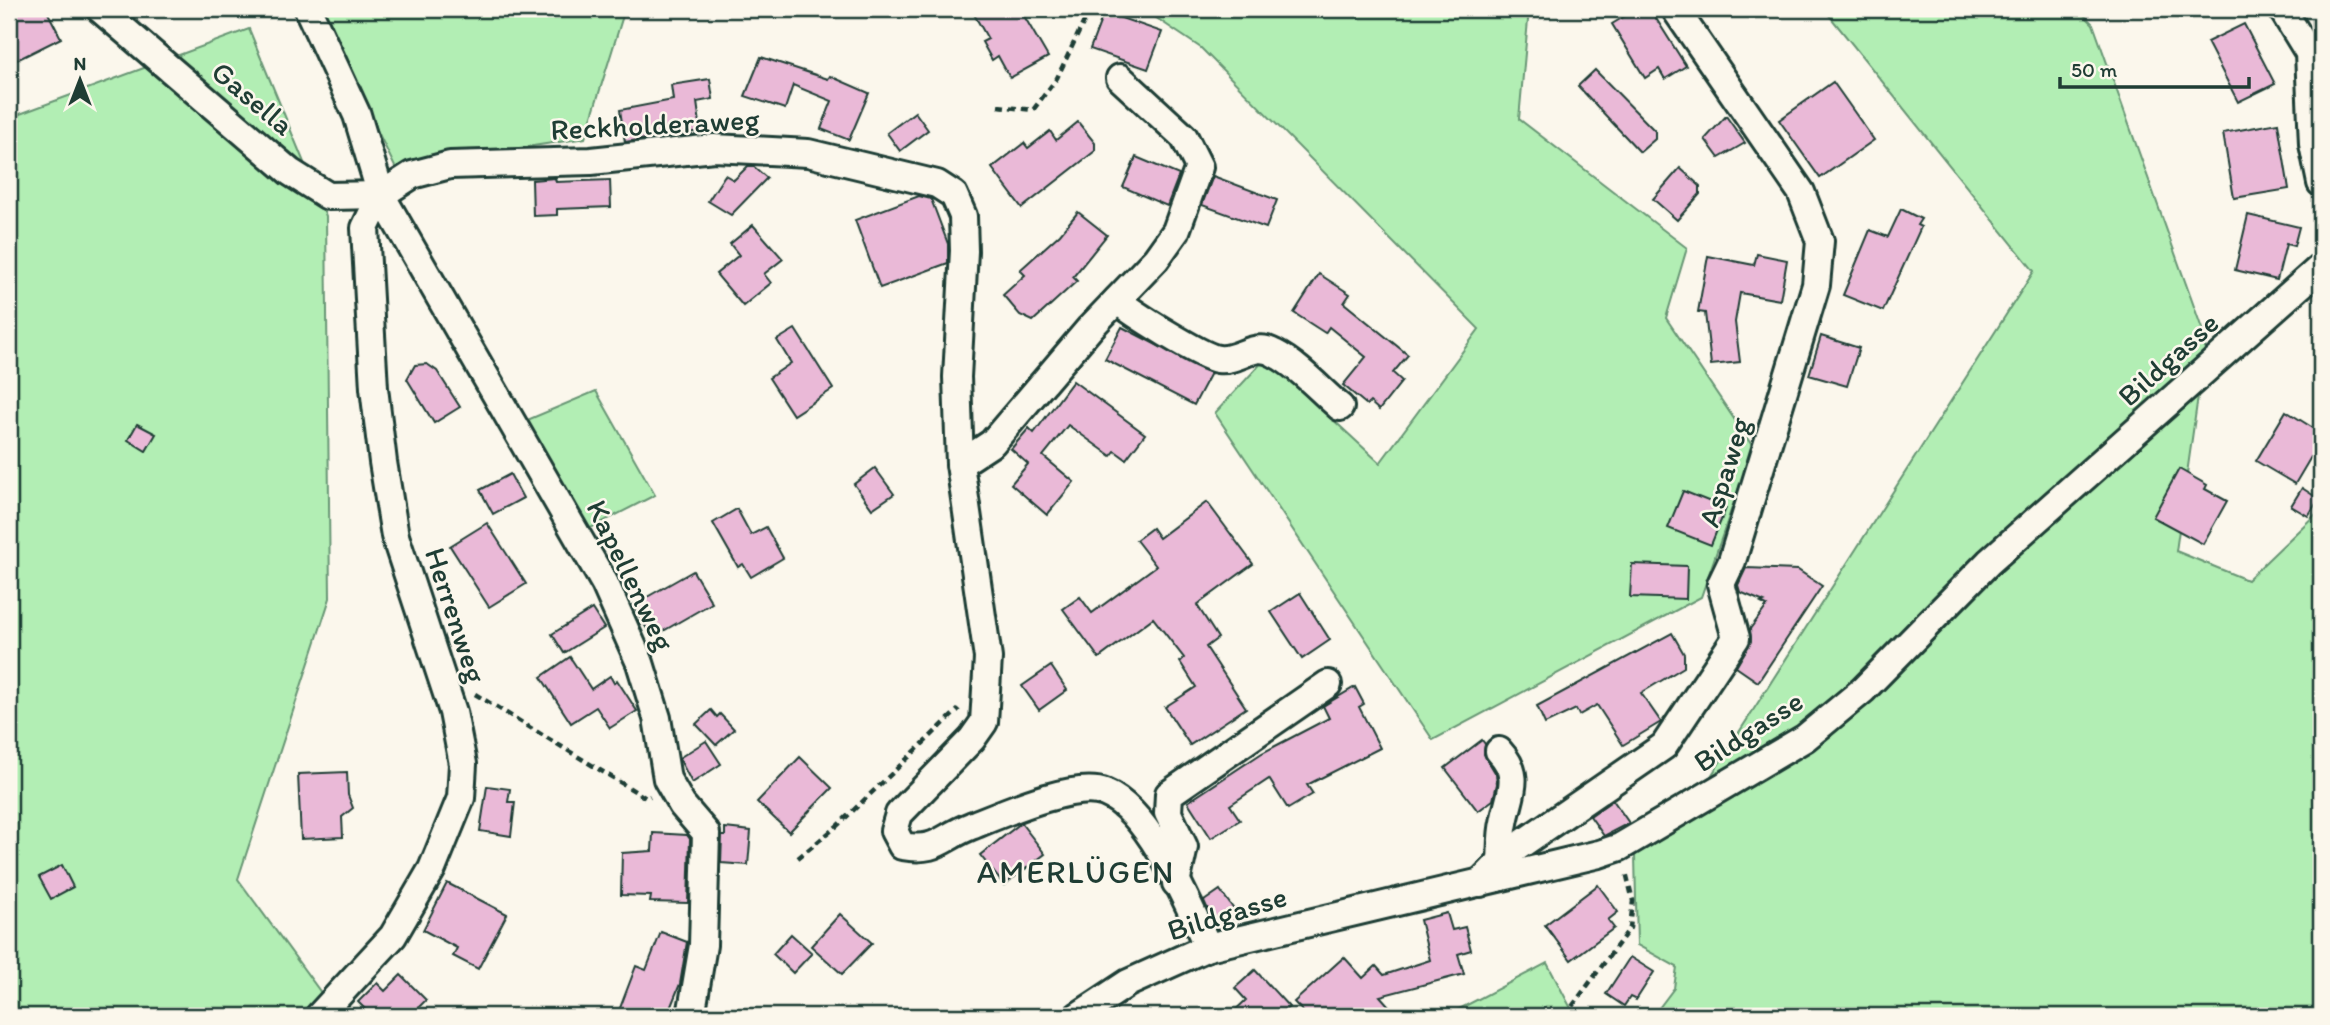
<svg xmlns="http://www.w3.org/2000/svg" width="2330" height="1025" font-family="Itim,sans-serif">
<style>
.green{fill:#b2eeb4;stroke:#689674;stroke-width:2}
.building{fill:#eab9d7;stroke:#1f3d34;stroke-width:2}
.lines{fill:none;stroke-linecap:round;stroke-linejoin:round}
.minor-casing{stroke:#1f3d34;stroke-width:32}
.path{stroke:#1f3d34;stroke-width:4.5;stroke-dasharray:7 5;stroke-linecap:butt}
.minor{stroke:#fbf7ec;stroke-width:26}
.labels{text-anchor:middle;dominant-baseline:central;stroke-width:5;stroke-linejoin:round;paint-order:stroke}
.street-label{font-size:30px;fill:#1f3d34;stroke:#fbf7ec}
.neighbourhood-label{font-size:32px;letter-spacing:2px;fill:#1f3d34;stroke:#fbf7ec}
</style>
<rect width="100%" height="100%" fill="#fbf7ec"/>
<filter id="ink" filterUnits="userSpaceOnUse"><feTurbulence type="fractalNoise" baseFrequency=".0143" numOctaves="2"/><feDisplacementMap in="SourceGraphic" scale="14" xChannelSelector="R" yChannelSelector="G"/><feConvolveMatrix kernelMatrix="1 2 1 2 8 2 1 2 1" color-interpolation-filters="sRGB"/></filter>
<g filter="url(#ink)">
<g class="green">
<path d="M318,9H625L585,138L395,167Z"/>
<path d="M1143,9H1529L1519,119L1687,248L1666,318L1753,447L1701,597L1433,740L1215,413L1266,358L1380,463L1479,329L1201,48Z"/>
<path d="M1824,9H2078L2093,24L2206,340L2176,551L2247,580L2321,509V1016H1653L1674,988L1677,967L1637,945L1635,855L1681,823L2034,271Z"/>
<path d="M249,29L326,216L330,598L238,879L338,1016H9V118Z"/>
<path d="M596,391L655,495L587,530L525,421Z"/>
<path d="M1547,963L1575,1016H1446Z"/>
</g>
<g class="building">
<path d="M21,9H46L61,38L9,64V15Z"/>
<path d="M971,9H1020L1048,57L1010,78L998,56L992,60L982,42L988,39Z"/>
<path d="M1637,9H1650L1686,66L1665,79L1659,69L1645,78L1612,24Z"/>
<path d="M1104,12L1162,32L1148,69L1090,49Z"/>
<path d="M2244,24L2275,84L2238,102L2207,42Z"/>
<path d="M761,57L828,79L830,76L869,93L849,140L821,129L832,101L793,85L785,109L745,96Z"/>
<path d="M1595,70L1655,131V139L1640,152L1578,86Z"/>
<path d="M710,79L713,99L697,102L701,131L625,142L620,110L673,100L671,85Z"/>
<path d="M1833,82L1874,140L1820,178L1779,120Z"/>
<path d="M915,112L928,130L900,151L887,133Z"/>
<path d="M1726,116L1745,143L1719,158L1705,139Z"/>
<path d="M1078,122L1095,143V151L1022,208L992,168L1024,143L1028,148L1050,131L1056,140Z"/>
<path d="M2278,123L2289,189L2234,198L2223,133Z"/>
<path d="M1136,157L1179,175L1167,206L1123,187Z"/>
<path d="M748,166H753L767,178L731,215L708,201L725,175L734,180Z"/>
<path d="M1680,168L1700,186V194L1677,220L1653,199Z"/>
<path d="M1213,176L1277,200L1266,228L1202,205Z"/>
<path d="M555,178L556,182L610,180L611,207L557,209V215L533,216L532,180Z"/>
<path d="M919,196L931,199L948,244V263L880,288L855,220Z"/>
<path d="M1901,209L1921,219L1917,225L1921,227L1883,311L1843,295L1870,230L1888,237Z"/>
<path d="M1078,212L1107,235L1073,277L1077,281L1033,321L1020,315L1003,295L1025,275L1020,270L1060,234Z"/>
<path d="M2248,215L2299,227L2294,246L2286,244L2277,280L2235,270Z"/>
<path d="M753,225L783,259L764,274L771,283L743,306L716,274L739,255L730,244Z"/>
<path d="M1757,254L1787,260L1780,300L1740,293L1735,322L1740,362L1711,365L1705,313L1698,312L1708,256L1754,265Z"/>
<path d="M1319,274L1350,294L1344,303L1408,355L1393,373L1402,381L1379,410L1370,402L1367,405L1343,385L1366,357L1329,327L1325,333L1294,313Z"/>
<path d="M1122,327L1211,373L1194,405L1105,359Z"/>
<path d="M795,329L833,389L793,415L769,378L791,363L777,340Z"/>
<path d="M1821,336L1859,348L1847,386L1809,375Z"/>
<path d="M427,364L437,371L460,407L434,423L407,379L415,365Z"/>
<path d="M1073,381L1145,434L1126,459L1115,451L1111,456L1068,425L1043,456L1074,482L1047,515L1011,484L1028,464L1011,449L1029,428L1034,433Z"/>
<path d="M2286,411L2321,433V440L2295,484L2256,461Z"/>
<path d="M137,424L156,434L146,451L128,440Z"/>
<path d="M875,468L894,494L872,509L854,484Z"/>
<path d="M2179,469L2207,485L2205,489L2227,501L2203,544L2153,517Z"/>
<path d="M510,474L523,498L493,514L480,490Z"/>
<path d="M2302,488L2319,499L2308,516L2291,506Z"/>
<path d="M1683,491L1726,508L1711,545L1668,528Z"/>
<path d="M1207,502L1253,564L1197,605L1218,638L1206,647L1246,708L1190,745L1165,707L1196,687L1180,662L1184,658L1153,618L1099,658L1063,609L1080,597L1092,613L1156,566L1136,540L1152,528L1159,538Z"/>
<path d="M737,509L751,535L766,527L783,558L751,577L743,564L738,567L713,523Z"/>
<path d="M487,523L526,584L489,607L450,546Z"/>
<path d="M1632,564L1687,566L1686,599L1630,597Z"/>
<path d="M1746,568L1798,570L1822,586L1758,682L1736,667L1751,641L1750,629L1767,606L1761,603L1764,602L1740,592L1738,585Z"/>
<path d="M693,571L712,603L658,634H650L633,605Z"/>
<path d="M1300,593L1330,640L1302,659L1271,612Z"/>
<path d="M592,609L604,628L564,653L552,634Z"/>
<path d="M1672,633L1684,654V667L1641,693L1661,722L1623,745L1597,705L1579,715L1576,709L1545,724L1537,706Z"/>
<path d="M570,657L591,689L610,676L614,683L617,680L637,711L610,728L596,707L571,723L541,677Z"/>
<path d="M1051,666L1067,690L1039,710L1022,686Z"/>
<path d="M1355,687L1364,704L1359,707L1380,748L1307,785L1313,794L1288,809L1269,779L1230,805L1240,820L1211,838L1188,802L1262,753L1329,718L1323,706Z"/>
<path d="M711,710L717,717L720,714L734,729L716,745L696,724Z"/>
<path d="M1482,740L1485,744L1484,754L1496,774L1497,784L1493,800L1478,811L1445,768Z"/>
<path d="M706,741L721,764L692,783L679,758Z"/>
<path d="M800,757L832,788L789,832L757,802Z"/>
<path d="M347,772L348,795L353,808L342,817L343,837L301,839L298,774Z"/>
<path d="M487,786L510,789L508,802H515L511,836L480,831Z"/>
<path d="M1613,800L1629,823L1604,836L1590,816Z"/>
<path d="M1021,823L1045,854L1004,885L980,855Z"/>
<path d="M725,828L751,831L748,865L721,863L722,836H725Z"/>
<path d="M653,833L687,835L690,839L688,903L650,902L651,896L621,895L622,853L652,851Z"/>
<path d="M62,865L73,887L51,899L39,877Z"/>
<path d="M447,883L507,914L478,969L453,956L457,948L423,930Z"/>
<path d="M1598,885L1618,912L1608,920L1614,928L1571,960L1545,925Z"/>
<path d="M1220,890L1240,918L1217,929L1204,901Z"/>
<path d="M1447,913L1452,930L1465,927L1471,950L1458,954L1464,974L1380,996L1398,1016H1307L1294,1002L1344,957L1363,978L1376,966L1384,975L1430,960L1420,920Z"/>
<path d="M840,914L872,943L842,974L811,946Z"/>
<path d="M661,932L687,942L680,984L667,1016H617L636,966L646,970Z"/>
<path d="M791,934L812,953L793,973L773,954Z"/>
<path d="M1630,957L1654,972L1636,1000L1630,997L1624,1006L1606,994Z"/>
<path d="M1255,970L1289,1007L1279,1016H1229L1246,1000L1235,988Z"/>
<path d="M401,975L426,1000L410,1016H372L358,1002L377,983L385,991Z"/>
</g>
<g class="lines">
<defs>
<g id="minor">
<path d="M100,9L290,172L328,196L381,195"/>
<path d="M308,9L357,115L381,195L605,584L640,663L657,718L667,779L682,805L706,833L703,945L691,1016"/>
<path d="M2282,9L2309,53L2313,144L2321,183"/>
<path d="M1117,300C1130,312 1202,357 1218,359C1239,362 1253,341 1274,353C1298,365 1320,390 1340,407"/>
<path d="M960,464L992,443L1090,328L1156,259L1176,231L1199,167L1184,137L1120,78"/>
<path d="M1499,751C1523,777 1509,794 1504,823C1501,835 1502,849 1501,862"/>
<path d="M1176,883L1184,847L1168,813L1169,794L1328,684"/>
<path d="M1480,883L1510,852L1664,746L1736,638L1721,584L1732,561L1816,285L1820,241L1801,192L1675,9"/>
<path d="M319,1016L393,936L432,869L461,798L463,764L453,712L395,536L383,462L374,388L365,228L381,195L412,175L450,165L591,161L714,148L808,153L937,184L954,195L963,216L964,251L957,377L960,464L988,658L984,722L972,739L899,814L894,831L902,846C938,852 940,838 971,826C1001,814 1075,781 1105,793C1150,811 1188,904 1208,947"/>
<path d="M1078,1016L1128,983L1208,947L1599,854L1620,847L1805,738L1863,690L1989,562L2321,267"/>
</g>
</defs>
<use href="#minor" class="minor-casing"/>
<g class="path">
<path d="M998,106L1033,110L1057,78L1090,9"/>
<path d="M475,694L646,798L650,796"/>
<path d="M798,858L837,826L959,709"/>
<path d="M1565,1016L1630,928L1633,901L1626,872"/>
</g>
<use href="#minor" class="minor"/>
</g>
</g>
<g class="labels">
<g class="street-label">
<text transform="translate(253 98) rotate(40)">Gasella</text>
<text transform="translate(655 124) rotate(-3)">Reckholderaweg</text>
<text transform="translate(2168 359) rotate(-42)">Bildgasse</text>
<text transform="translate(1724 472) rotate(-73)">Aspaweg</text>
<text transform="translate(631 575) rotate(64)">Kapellenweg</text>
<text transform="translate(456 615) rotate(72)">Herrenweg</text>
<text transform="translate(1748 731) rotate(-33)">Bildgasse</text>
<text transform="translate(1227 913) rotate(-17)">Bildgasse</text>
</g>
<g class="neighbourhood-label">
<text x="1076" y="872">AMERLÜGEN</text>
</g>
</g>
<rect width="2330" height="1025" fill="none" stroke="#fbf7ec" stroke-width="35"/>
<rect x="18" y="18" width="2295" height="990" fill="none" stroke="#1f3d34" stroke-width="2.5" filter="url(#ink)"/>
<g transform="translate(80 80)" stroke="#fbf7ec" stroke-width="5" paint-order="stroke">
<path d="M0-5L12 26L0 18L-12 26Z" fill="#1f3d34"/>
<text y="-10" font-size="19" font-weight="bold" text-anchor="middle" fill="#1f3d34">N</text>
</g>
<path d="M2060 77v10h189v-10" fill="none" stroke="#1f3d34" stroke-width="3.5"/>
<text x="2071" y="77" font-size="21" fill="#1f3d34" stroke="#fbf7ec" stroke-width="5" paint-order="stroke">50 m</text>
</svg>
